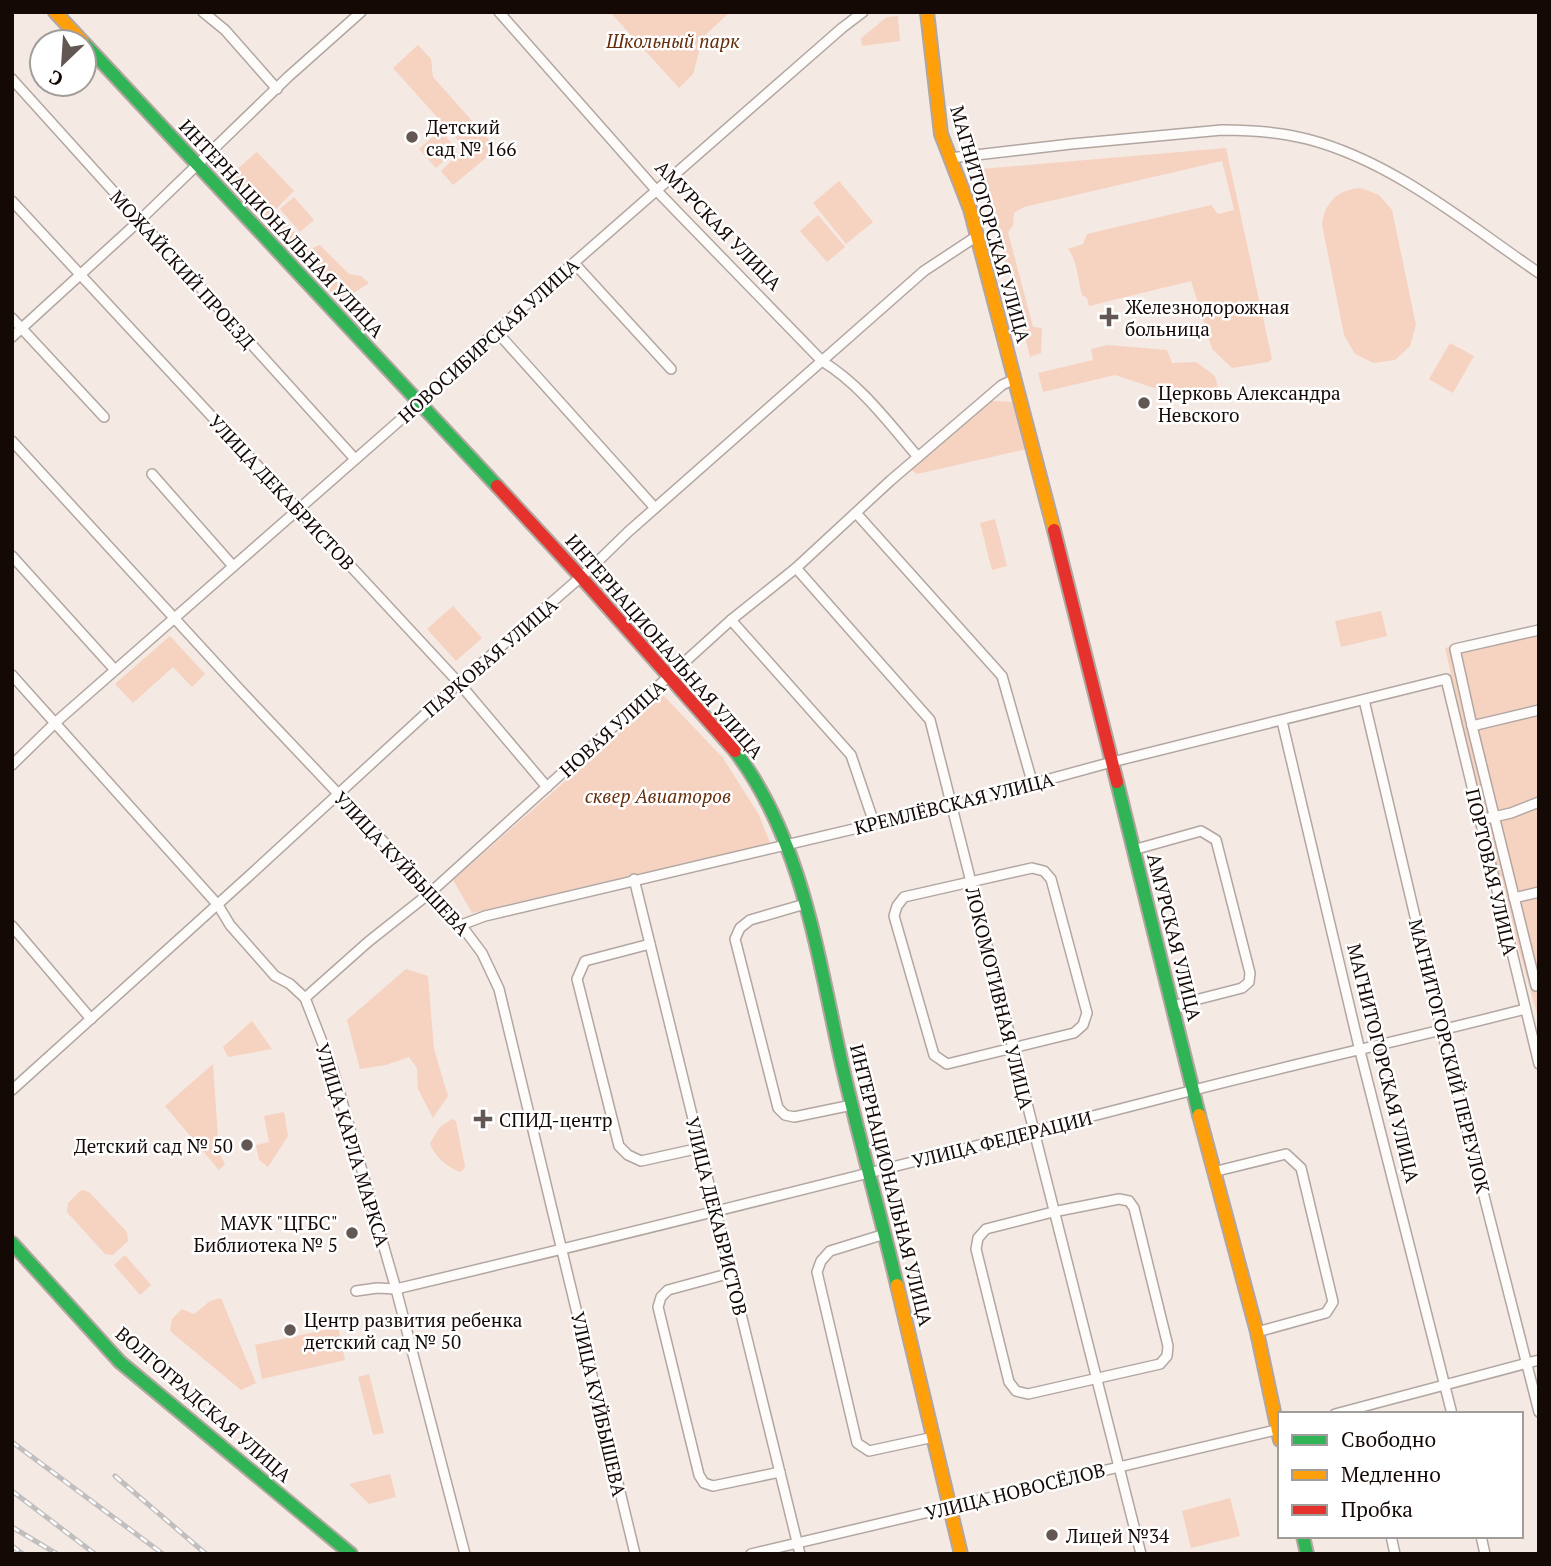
<svg xmlns="http://www.w3.org/2000/svg" width="1551" height="1566" font-family="'PT Serif',serif">
<style>
.green{fill:#f6d2c1}
.lines{fill:none;stroke-linecap:round;stroke-linejoin:round}
.street-casing{stroke:#b2a6a1;stroke-width:12}
.fast-casing{stroke:#b2a6a1;stroke-width:16}
.slow-casing{stroke:#b2a6a1;stroke-width:16}
.jam-casing{stroke:#b2a6a1;stroke-width:16}
.street{stroke:#fefcfb;stroke-width:9}
.fast{stroke:#30b455;stroke-width:12}
.slow{stroke:#ff9f0a;stroke-width:12}
.jam{stroke:#e5322d;stroke-width:12}
.rail-casing{stroke:#c2bebe;stroke-width:5}
.rail{stroke:#fff;stroke-width:2.5;stroke-dasharray:8;stroke-linecap:butt}
.poi-dot{fill:#635753;stroke:#fff;stroke-width:2.5}
.labels{text-anchor:middle;dominant-baseline:central;stroke-width:5;stroke-linejoin:round;paint-order:stroke}
.park-label{font-size:19px;font-style:italic;fill:#662d0d;stroke:#fff}
.poi-label{font-size:19px;fill:#150905;stroke:#fff;text-anchor:start}
.street-label{font-size:19px;fill:#150905;stroke:#fff}
</style>
<rect width="100%" height="100%" fill="#f5e9e3"/>
<g class="green">
<path d="M610,12H730L703,37L693,74L679,88Z"/>
<path d="M898,16L900,41L862,46L861,38L887,17Z"/>
<path d="M418,45L431,59L433,77L497,149L453,185L441,171L465,148L393,68Z"/>
<path d="M440,130L457,149L436,168L419,149Z"/>
<path d="M1226,148L1272,359L1268,362L1232,368L1212,349L1191,281L1089,306L1087,298L1082,295C1078,280 1077,260 1068,249L1083,244L1087,234L1211,205L1218,214L1234,210L1222,161L1024,207L1014,213L1013,226L1008,232L1033,327L1042,328L1041,353L1030,357L981,169Z"/>
<path d="M257,152L294,191L274,211L310,249L320,245L349,274L361,276L369,283L340,302L228,177Z"/>
<path d="M839,181L873,222L846,244L813,203Z"/>
<path d="M1361,188L1379,195L1392,210L1416,325L1410,346L1395,360L1374,363L1355,354L1344,335L1322,225C1324,203 1338,189 1361,188Z"/>
<path d="M294,197L314,220L300,232L280,209Z"/>
<path d="M818,215L845,247L827,262L800,231Z"/>
<path d="M1450,343L1474,356L1453,393L1429,379Z"/>
<path d="M1108,345L1167,350L1172,363L1196,362L1215,376L1219,391L1188,399L1115,375L1043,392L1038,373L1093,360L1091,349Z"/>
<path d="M992,401L1015,402L1027,449L917,474L910,469Z"/>
<path d="M995,519L1007,566L992,570L980,523Z"/>
<path d="M453,606L482,638L456,661L427,629Z"/>
<path d="M1381,611L1387,636L1341,647L1335,621Z"/>
<path d="M1539,625V1021L1496,869L1445,648Z"/>
<path d="M170,636L205,674L192,687L173,667L133,703L115,684Z"/>
<path d="M663,695L723,758L759,815L770,843L472,913L453,880Z"/>
<path d="M406,969L428,976L434,1049L448,1096L433,1118L418,1089L417,1068L409,1057L386,1065L360,1069L347,1020Z"/>
<path d="M252,1021L272,1049L228,1057L223,1047Z"/>
<path d="M213,1064L219,1153L225,1164L219,1170L165,1106Z"/>
<path d="M284,1112L288,1136L268,1167L259,1160L256,1145L269,1142L264,1116Z"/>
<path d="M452,1119L456,1121L465,1166L463,1170L459,1172C447,1166 434,1157 430,1143L440,1127Z"/>
<path d="M84,1190L90,1193L127,1232L128,1241L113,1255L105,1254L67,1212L68,1203L80,1191Z"/>
<path d="M125,1255L151,1285L140,1295L114,1265Z"/>
<path d="M221,1298L256,1383L241,1390L170,1331L172,1319L182,1309L194,1314L210,1301Z"/>
<path d="M338,1327L345,1360L262,1379L255,1345Z"/>
<path d="M369,1374L384,1433L373,1435L358,1377Z"/>
<path d="M390,1474L396,1497L369,1504L349,1484Z"/>
<path d="M1230,1498L1240,1536L1191,1548L1182,1511Z"/>
</g>
<g class="lines">
<defs>
<g id="street">
<path d="M203,12L225,30L277,89"/>
<path d="M499,12L656,190L822,361C861,385 888,422 918,457"/>
<path d="M12,79L355,459"/>
<path d="M950,158L1071,144L1222,130C1249,130 1280,132 1307,139C1393,161 1467,224 1539,273"/>
<path d="M12,201L459,683L547,787"/>
<path d="M574,263L671,369"/>
<path d="M12,318L104,417"/>
<path d="M496,331L655,508"/>
<path d="M12,337L139,221L288,77L361,12"/>
<path d="M12,441L242,692L431,892L461,925L482,953L499,989L635,1554"/>
<path d="M152,474L233,566"/>
<path d="M856,513L1002,676L1033,785"/>
<path d="M12,556L115,670"/>
<path d="M796,568L930,720L1141,1554"/>
<path d="M731,620L851,755L874,823"/>
<path d="M12,675L218,905L230,925L275,976L290,984L305,998L333,1070L396,1289L465,1554"/>
<path d="M1364,700L1442,1031L1539,1412"/>
<path d="M1282,721L1360,1051L1452,1414"/>
<path d="M1472,726L1539,710"/>
<path d="M12,765L56,722L407,414L496,331L842,28L863,12"/>
<path d="M1480,820L1511,813L1539,802"/>
<path d="M1133,850L1201,831L1216,840L1250,973L1249,982L1242,988L1172,1006"/>
<path d="M1032,868L1044,871L1051,879L1087,1013L1083,1025L1074,1033L947,1064L934,1055L894,916L897,906L904,897Z"/>
<path d="M634,879L800,1554"/>
<path d="M1514,898L1539,892"/>
<path d="M805,904L750,920L740,928L735,939L778,1108L785,1115L794,1117L852,1105"/>
<path d="M461,925L485,916L951,806L1112,762L1446,679L1539,1064"/>
<path d="M12,926L91,1019"/>
<path d="M650,944L585,961L577,979L619,1146L628,1155L641,1161L700,1148"/>
<path d="M1536,986L1472,726L1455,649L1539,630"/>
<path d="M305,998L368,942L431,892L731,620L796,568L890,481L1002,385L1015,379"/>
<path d="M12,1090L249,876L459,683L590,569L628,532L924,271L977,236"/>
<path d="M1213,1172L1286,1154L1301,1168L1333,1302L1326,1313L1257,1332"/>
<path d="M1119,1199L1129,1201L1134,1208L1168,1346L1167,1356L1160,1364L1028,1394L1016,1391L1009,1382L976,1249L978,1238L986,1229L1053,1212Z"/>
<path d="M885,1234L830,1251L821,1261L817,1272L857,1443L869,1451L934,1437"/>
<path d="M731,1273L668,1290L661,1297L658,1307L699,1475L704,1483L713,1486L780,1472"/>
<path d="M356,1291L377,1288L396,1289C662,1226 926,1159 1190,1091C1302,1062 1414,1038 1525,1009"/>
<path d="M1335,1414L1539,1360"/>
<path d="M1391,1536L1395,1554"/>
<path d="M1481,1536L1485,1554"/>
<path d="M751,1554L1280,1429"/>
</g>
<g id="fast">
<path d="M84,43L497,486"/>
<path d="M735,751C804,842 818,960 843,1069C860,1142 880,1213 897,1285"/>
<path d="M1117,782L1199,1115"/>
<path d="M12,1243L120,1362L351,1554"/>
<path d="M1303,1536L1307,1554"/>
</g>
<g id="slow">
<path d="M55,12L83,42"/>
<path d="M927,12L941,134L970,209L1054,530"/>
<path d="M1199,1115L1257,1332L1280,1440"/>
<path d="M897,1285L961,1554"/>
</g>
<g id="jam">
<path d="M497,486L581,577L735,751"/>
<path d="M1054,530L1117,782"/>
</g>
</defs>
<use href="#street" class="street-casing"/>
<use href="#fast" class="fast-casing"/>
<use href="#slow" class="slow-casing"/>
<use href="#jam" class="jam-casing"/>
<use href="#street" class="street"/>
<use href="#fast" class="fast"/>
<use href="#slow" class="slow"/>
<use href="#jam" class="jam"/>
<defs>
<g id="rail">
<path d="M12,1442L163,1554"/>
<path d="M115,1476L206,1554"/>
<path d="M12,1491L95,1554"/>
<path d="M12,1527L57,1554"/>
<path d="M12,1546L23,1554"/>
</g>
</defs>
<use href="#rail" class="rail-casing"/>
<use href="#rail" class="rail"/>
</g>
<g class="poi-dot">
<circle cx="412" cy="137" r="7"/>
<path d="M1105.5 306.5h7v7h7v7h-7v7h-7v-7h-7v-7h7z"/>
<circle cx="1144" cy="403" r="7"/>
<path d="M479.5 1108.5h7v7h7v7h-7v7h-7v-7h-7v-7h7z"/>
<circle cx="247" cy="1145" r="7"/>
<circle cx="352" cy="1233" r="7"/>
<circle cx="290" cy="1330" r="7"/>
<circle cx="1052" cy="1535" r="7"/>
</g>
<g class="labels">
<g class="park-label">
<text x="673" y="40">Школьный парк</text>
<text x="658" y="795">сквер Авиаторов</text>
</g>
<g class="poi-label">
<text x="426" y="126">Детский<tspan x="426" dy="22">сад № 166</tspan></text>
<text x="1125" y="306">Железнодорожная<tspan x="1125" dy="22">больница</tspan></text>
<text x="1158" y="392">Церковь Александра<tspan x="1158" dy="22">Невского</tspan></text>
<text x="499" y="1119">СПИД-центр</text>
<text x="233" y="1145" text-anchor="end">Детский сад № 50</text>
<text x="338" y="1222" text-anchor="end">МАУК "ЦГБС"<tspan x="338" dy="22">Библиотека № 5</tspan></text>
<text x="304" y="1319">Центр развития ребенка<tspan x="304" dy="22">детский сад № 50</tspan></text>
<text x="1066" y="1535">Лицей №34</text>
</g>
<g class="street-label">
<text transform="translate(991 224) rotate(74)">МАГНИТОГОРСКАЯ УЛИЦА</text>
<text transform="translate(719 225) rotate(46)">АМУРСКАЯ УЛИЦА</text>
<text transform="translate(282 228) rotate(47)">ИНТЕРНАЦИОНАЛЬНАЯ УЛИЦА</text>
<text transform="translate(183 269) rotate(48)">МОЖАЙСКИЙ ПРОЕЗД</text>
<text transform="translate(488 340) rotate(-42)">НОВОСИБИРСКАЯ УЛИЦА</text>
<text transform="translate(282 492) rotate(47)">УЛИЦА ДЕКАБРИСТОВ</text>
<text transform="translate(665 646) rotate(49)">ИНТЕРНАЦИОНАЛЬНАЯ УЛИЦА</text>
<text transform="translate(490 657) rotate(-41)">ПАРКОВАЯ УЛИЦА</text>
<text transform="translate(612 728) rotate(-42)">НОВАЯ УЛИЦА</text>
<text transform="translate(954 803) rotate(-14)">КРЕМЛЁВСКАЯ УЛИЦА</text>
<text transform="translate(402 863) rotate(47)">УЛИЦА КУЙБЫШЕВА</text>
<text transform="translate(1492 872) rotate(77)">ПОРТОВАЯ УЛИЦА</text>
<text transform="translate(1175 937) rotate(76)">АМУРСКАЯ УЛИЦА</text>
<text transform="translate(1000 998) rotate(76)">ЛОКОМОТИВНАЯ УЛИЦА</text>
<text transform="translate(1450 1056) rotate(76)">МАГНИТОГОРСКИЙ ПЕРЕУЛОК</text>
<text transform="translate(1384 1063) rotate(76)">МАГНИТОГОРСКАЯ УЛИЦА</text>
<text transform="translate(1002 1139) rotate(-14)">УЛИЦА ФЕДЕРАЦИИ</text>
<text transform="translate(353 1145) rotate(73)">УЛИЦА КАРЛА МАРКСА</text>
<text transform="translate(892 1185) rotate(76)">ИНТЕРНАЦИОНАЛЬНАЯ УЛИЦА</text>
<text transform="translate(717 1216) rotate(76)">УЛИЦА ДЕКАБРИСТОВ</text>
<text transform="translate(204 1404) rotate(41)">ВОЛГОГРАДСКАЯ УЛИЦА</text>
<text transform="translate(599 1404) rotate(77)">УЛИЦА КУЙБЫШЕВА</text>
<text transform="translate(1015 1491) rotate(-14)">УЛИЦА НОВОСЁЛОВ</text>
</g>
</g>
<rect width="1551" height="1566" fill="none" stroke="#150905" stroke-width="28"/>
<rect x="1278" y="1412" width="245" height="126" fill="#ffffff" stroke="#a19d9b" stroke-width="2"/>
<rect x="1292" y="1435" width="35" height="10" fill="#30b455" stroke="#a19d9b" stroke-width="2"/>
<text x="1341" y="1447" font-size="21" fill="#150905">Свободно</text>
<rect x="1292" y="1470" width="35" height="10" fill="#ff9f0a" stroke="#a19d9b" stroke-width="2"/>
<text x="1341" y="1482" font-size="21" fill="#150905">Медленно</text>
<rect x="1292" y="1505" width="35" height="10" fill="#e5322d" stroke="#a19d9b" stroke-width="2"/>
<text x="1341" y="1517" font-size="21" fill="#150905">Пробка</text>
<g transform="translate(63 63) rotate(205)"><circle r="33" fill="#ffffff" stroke="#a19d9b" stroke-width="2"/>
<path d="M0-5L12 26L0 18L-12 26Z" fill="#635753"/>
<text y="-10" font-size="19" font-weight="bold" text-anchor="middle" fill="#150905">С</text>
</g>
</svg>
